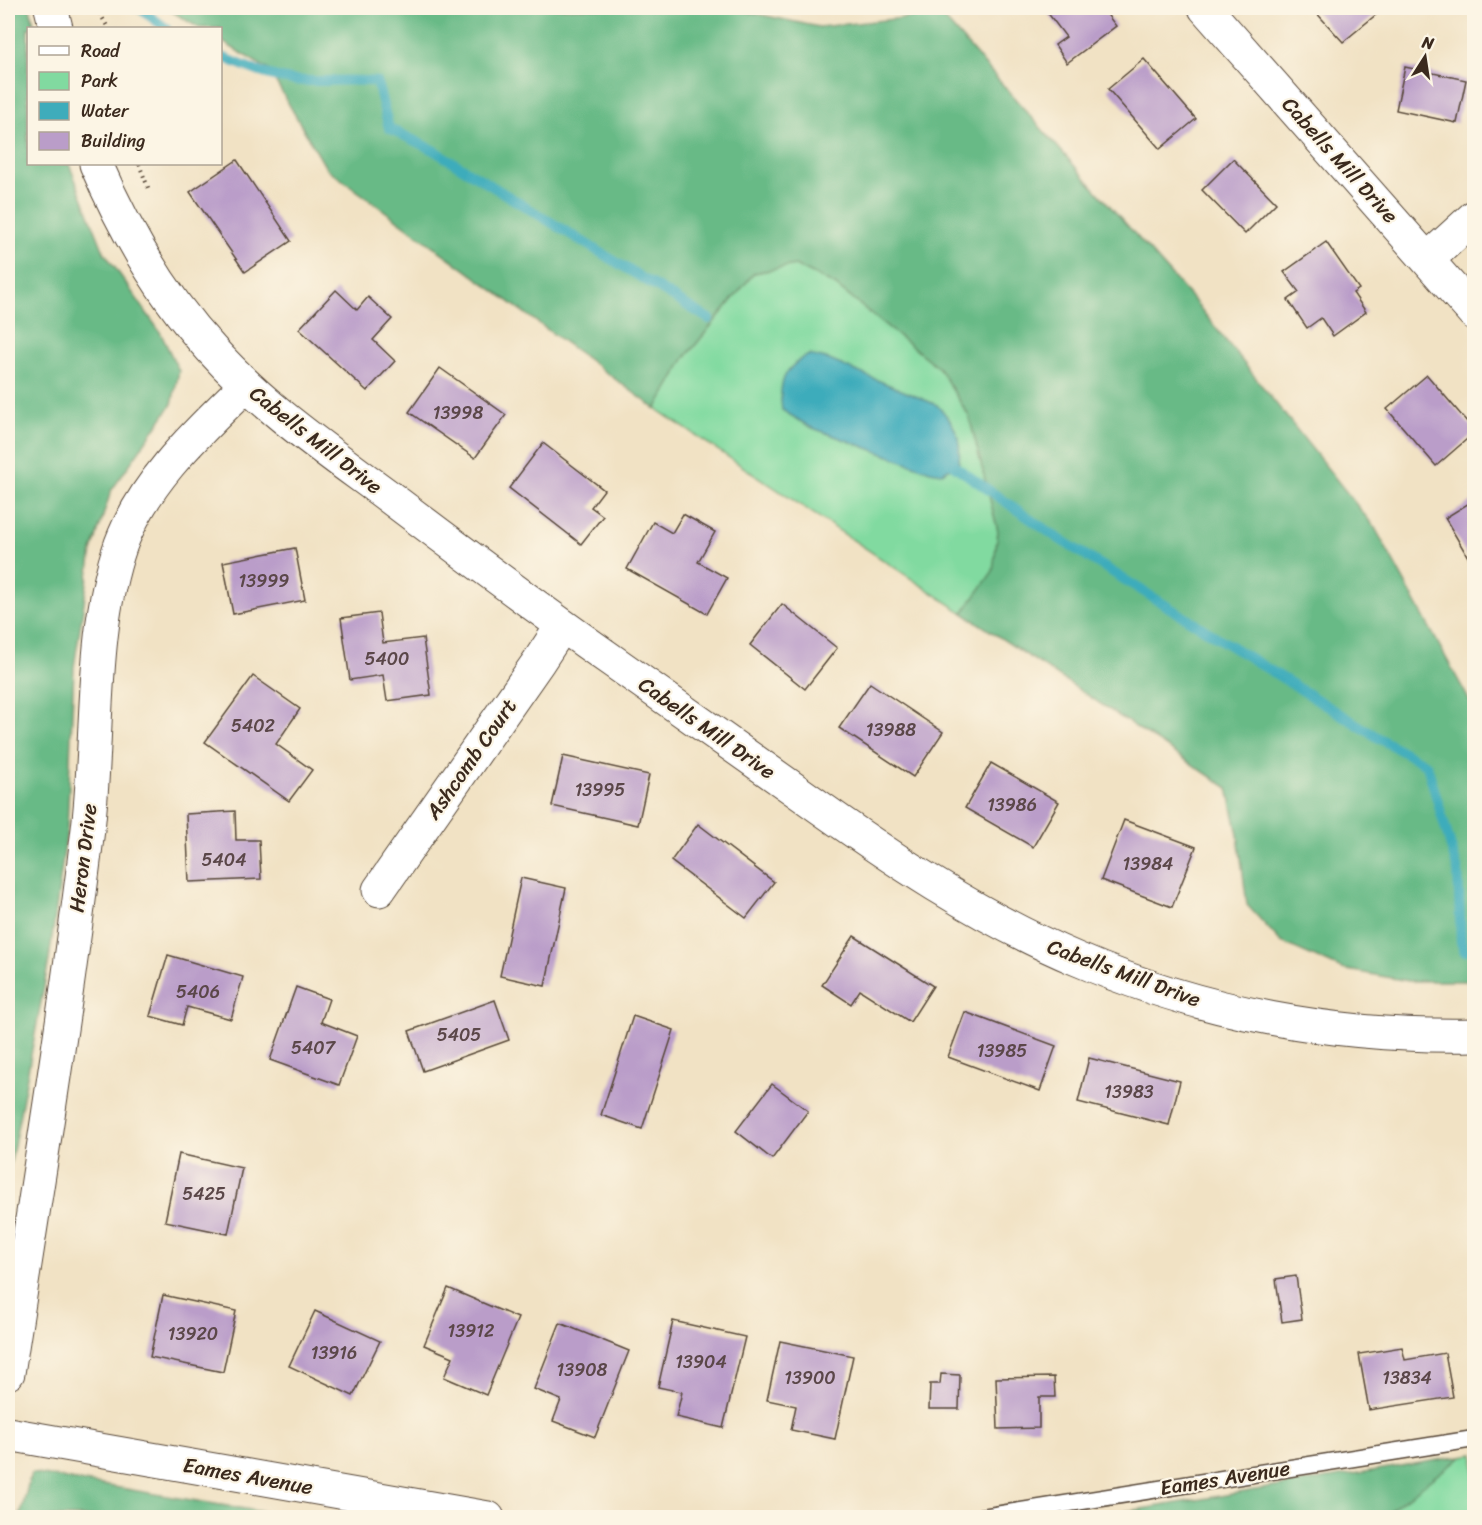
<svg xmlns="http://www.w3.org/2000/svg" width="1482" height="1525" font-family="Sriracha,sans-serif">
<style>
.green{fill:#81daa0;stroke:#5e825f;stroke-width:1.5}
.forest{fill:#68ba86;stroke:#527252;stroke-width:1.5}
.water{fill:#3eacbb;stroke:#3c6b6c;stroke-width:1.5}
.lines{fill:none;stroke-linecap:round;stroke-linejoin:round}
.stream{stroke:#3eacbb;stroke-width:10}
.building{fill:#ba9dc9}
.service-casing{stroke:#564637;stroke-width:19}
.minor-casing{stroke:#564637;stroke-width:35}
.tertiary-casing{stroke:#564637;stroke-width:35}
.path{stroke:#564637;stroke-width:4;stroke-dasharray:1.5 4.5;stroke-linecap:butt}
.service{stroke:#fff;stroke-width:16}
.minor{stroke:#fff;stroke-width:33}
.tertiary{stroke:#fff;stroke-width:33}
.labels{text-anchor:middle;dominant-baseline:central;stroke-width:4.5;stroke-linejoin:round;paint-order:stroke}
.number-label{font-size:18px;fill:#5b4749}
.street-label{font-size:21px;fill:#3b2a1e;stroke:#fcf5e5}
</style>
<rect width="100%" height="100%" fill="#fcf5e5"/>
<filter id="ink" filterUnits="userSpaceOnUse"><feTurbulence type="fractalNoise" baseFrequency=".0167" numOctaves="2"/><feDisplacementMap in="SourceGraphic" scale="12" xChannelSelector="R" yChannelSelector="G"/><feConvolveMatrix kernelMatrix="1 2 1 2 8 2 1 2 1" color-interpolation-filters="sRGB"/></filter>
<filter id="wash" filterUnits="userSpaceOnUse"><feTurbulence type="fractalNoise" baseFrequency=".008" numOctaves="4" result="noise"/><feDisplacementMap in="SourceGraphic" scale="24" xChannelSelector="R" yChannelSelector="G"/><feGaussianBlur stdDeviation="1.35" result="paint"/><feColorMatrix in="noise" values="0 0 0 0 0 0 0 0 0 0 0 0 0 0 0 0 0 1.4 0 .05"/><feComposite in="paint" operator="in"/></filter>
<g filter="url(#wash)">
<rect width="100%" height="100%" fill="#f1e2c4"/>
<g class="green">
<path d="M795,265L835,285L939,368L969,416L998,531L994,571L963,613L656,409L684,359L754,273Z"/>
<path d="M1474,1454V1517L1385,1518L1393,1508L1462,1456Z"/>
</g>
<g class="forest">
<path d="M8,8H30L35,28H28V164H69L104,252L160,332L179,371L172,404L111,491L92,551L74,667L67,829L49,960L8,1177Z"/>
<path d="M166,8H729L819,27L940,14L1196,303L1375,528L1474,709V981H1408L1342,969L1281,942L1247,905L1238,835L1228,788L963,613L993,571L998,531L969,416L939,368L835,285L795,265L754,273L684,359L656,409L326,168L269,70L221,41L220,28H199Z"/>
<path d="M1462,1456L1393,1508L1385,1517H1093Z"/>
<path d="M31,1473L292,1517H20Z"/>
</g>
<path class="water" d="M809,355L827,359L937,405C955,423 962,438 959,463L942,473L930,471L810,427L782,410C778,384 783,367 809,355Z"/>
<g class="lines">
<g class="stream">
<path d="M139,8L166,28"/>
<path d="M220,56C244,66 266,76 292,80C320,83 349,78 377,82L389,128L433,150L709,319"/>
<path d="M943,458L1056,537L1382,740L1427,765L1458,871L1461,942L1464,951"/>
</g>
</g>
<g id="blocks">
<g class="building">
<path d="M1044,8H1102L1116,26L1067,63L1055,45L1066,37Z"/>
<path d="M1312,8H1384L1343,42Z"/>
<path d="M1144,59L1196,119L1160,149L1108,89Z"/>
<path d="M1405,67L1466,80L1457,123L1396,110Z"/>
<path d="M1233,159L1276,203L1245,234L1202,190Z"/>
<path d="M237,160L291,241L245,272L190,192Z"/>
<path d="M1326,242L1359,289L1353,293L1366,312L1333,336L1321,318L1307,328L1288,300L1299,292L1284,272Z"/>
<path d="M336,290L357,310L368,297L392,319L373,340L395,361L367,391L299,329Z"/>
<path d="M440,368L506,415L475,458L409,412Z"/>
<path d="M1427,375L1474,430V433L1436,466L1387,409Z"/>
<path d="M543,443L604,490L591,507L603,516L581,544L509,488Z"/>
<path d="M1474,500V563L1472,564L1445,518Z"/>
<path d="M683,514L715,532L698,562L727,578L707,614L627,569L653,522L672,533Z"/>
<path d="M295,548L305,600L233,614L223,562Z"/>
<path d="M782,604L837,648L805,689L750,645Z"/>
<path d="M379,613L383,643L423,638L431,695L387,701L383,675L350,680L341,618Z"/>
<path d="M253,676L300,709L276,744L312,770L289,801L205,742Z"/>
<path d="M870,683L943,732L913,777L839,728Z"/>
<path d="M563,756L649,775L638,825L552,806Z"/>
<path d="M991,763L1059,802L1033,847L965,808Z"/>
<path d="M235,811L236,840H259L261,879L189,882L186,814Z"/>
<path d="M1124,820L1196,847L1172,907L1101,880Z"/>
<path d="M698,824L774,882L746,918L671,861Z"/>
<path d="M521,878L566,888L545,986L500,976Z"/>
<path d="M854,936L933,986L910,1022L860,990L851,1004L822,985Z"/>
<path d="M168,955L243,977L231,1019L187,1007L182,1025L150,1016Z"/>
<path d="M296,987L329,999L321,1022L357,1036L339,1085L270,1060Z"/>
<path d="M495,1000L509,1040L423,1071L409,1031Z"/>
<path d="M965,1012L1056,1046L1040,1091L948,1057Z"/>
<path d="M633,1016L674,1030L642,1129L601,1115Z"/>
<path d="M1089,1058L1180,1081L1169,1125L1078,1102Z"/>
<path d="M772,1084L808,1111L772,1159L736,1131Z"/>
<path d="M179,1154L242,1168L228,1234L165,1221Z"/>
<path d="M1296,1276L1302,1319L1282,1322L1276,1279Z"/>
<path d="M448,1288L518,1318L486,1395L444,1377L453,1357L424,1345Z"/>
<path d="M163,1295L236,1311L223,1372L150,1357Z"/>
<path d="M315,1311L380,1341L353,1396L289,1366Z"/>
<path d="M673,1321L745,1337L723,1428L676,1417L682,1392L658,1387Z"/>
<path d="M560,1323L629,1351L595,1437L553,1421L561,1400L534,1389Z"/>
<path d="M780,1341L853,1356L835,1439L791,1430L796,1406L767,1400Z"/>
<path d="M1402,1347L1405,1360L1445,1353L1453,1397L1369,1410L1359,1354Z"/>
<path d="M941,1374L960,1375L959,1409H929L930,1384H940Z"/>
<path d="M1054,1377L1055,1397H1039V1428L998,1429L996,1378Z"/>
</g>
</g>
</g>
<g filter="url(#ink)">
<use href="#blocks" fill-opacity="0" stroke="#564637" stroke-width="1.5"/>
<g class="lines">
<defs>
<path id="service" d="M976,1518L1474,1439"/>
<g id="minor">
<path d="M1205,8L1474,313"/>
<path d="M1428,259L1474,217"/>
<path d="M379,890L539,661L562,626"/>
<path d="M8,1373C36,1192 66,1011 88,829C99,737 90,632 121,544C145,480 198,432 246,385"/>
<path d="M8,1434L488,1518"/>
</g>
<g id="tertiary">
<path d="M51,8L56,28"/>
<path d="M96,164C125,231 162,296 212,350C264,408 326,450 388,496C462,552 537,608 614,662C676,706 738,750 801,794C889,857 978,917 1077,959C1202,1013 1339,1038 1474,1035"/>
</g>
</defs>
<use href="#service" class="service-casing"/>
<use href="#minor" class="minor-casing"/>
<use href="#tertiary" class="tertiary-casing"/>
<g class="path">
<path d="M97,8L108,28"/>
<path d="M139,164L149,190"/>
</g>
<use href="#service" class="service"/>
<use href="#minor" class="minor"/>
<use href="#tertiary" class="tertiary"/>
</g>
</g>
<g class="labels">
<g class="number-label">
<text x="458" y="413">13998</text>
<text x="264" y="581">13999</text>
<text x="387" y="659">5400</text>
<text x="253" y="726">5402</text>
<text x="891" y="730">13988</text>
<text x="600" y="790">13995</text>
<text x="1012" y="805">13986</text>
<text x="224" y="860">5404</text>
<text x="1148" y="864">13984</text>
<text x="198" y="992">5406</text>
<text x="459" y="1035">5405</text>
<text x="313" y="1048">5407</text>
<text x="1002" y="1051">13985</text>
<text x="1129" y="1092">13983</text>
<text x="204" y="1194">5425</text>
<text x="471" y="1331">13912</text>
<text x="193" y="1334">13920</text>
<text x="334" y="1353">13916</text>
<text x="701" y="1362">13904</text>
<text x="582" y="1370">13908</text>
<text x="810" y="1378">13900</text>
<text x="1407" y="1378">13834</text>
</g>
<g class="street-label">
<text transform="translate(1340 160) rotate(48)">Cabells Mill Drive</text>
<text transform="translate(316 440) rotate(38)">Cabells Mill Drive</text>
<text transform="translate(707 728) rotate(35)">Cabells Mill Drive</text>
<text transform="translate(471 759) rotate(-55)">Ashcomb Court</text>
<text transform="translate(83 858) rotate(-83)">Heron Drive</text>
<text transform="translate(1124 973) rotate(20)">Cabells Mill Drive</text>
<text transform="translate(248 1476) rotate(10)">Eames Avenue</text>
<text transform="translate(1225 1478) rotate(-9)">Eames Avenue</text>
</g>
</g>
<rect width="1482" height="1525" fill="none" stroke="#fcf5e5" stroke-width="30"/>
<rect x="27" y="27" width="195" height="138" fill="#fcf5e5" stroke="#afa495" stroke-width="1.5"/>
<rect x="39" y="46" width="30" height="9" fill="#ffffff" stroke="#afa495" stroke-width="1.5"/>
<text x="81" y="57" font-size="18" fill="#3b2a1e">Road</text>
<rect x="39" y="72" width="30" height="18" fill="#81daa0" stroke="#afa495" stroke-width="1.5"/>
<text x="81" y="87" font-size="18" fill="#3b2a1e">Park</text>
<rect x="39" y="102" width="30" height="18" fill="#3eacbb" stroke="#afa495" stroke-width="1.5"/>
<text x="81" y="117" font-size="18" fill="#3b2a1e">Water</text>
<rect x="39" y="132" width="30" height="18" fill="#ba9dc9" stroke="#afa495" stroke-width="1.5"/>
<text x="81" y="147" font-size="18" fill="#3b2a1e">Building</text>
<g transform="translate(1425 57) rotate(12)" stroke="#fcf5e5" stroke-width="4.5" paint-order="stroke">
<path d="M0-4.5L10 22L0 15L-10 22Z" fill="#3b2a1e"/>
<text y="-9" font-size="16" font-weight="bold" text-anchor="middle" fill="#3b2a1e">N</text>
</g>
</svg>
